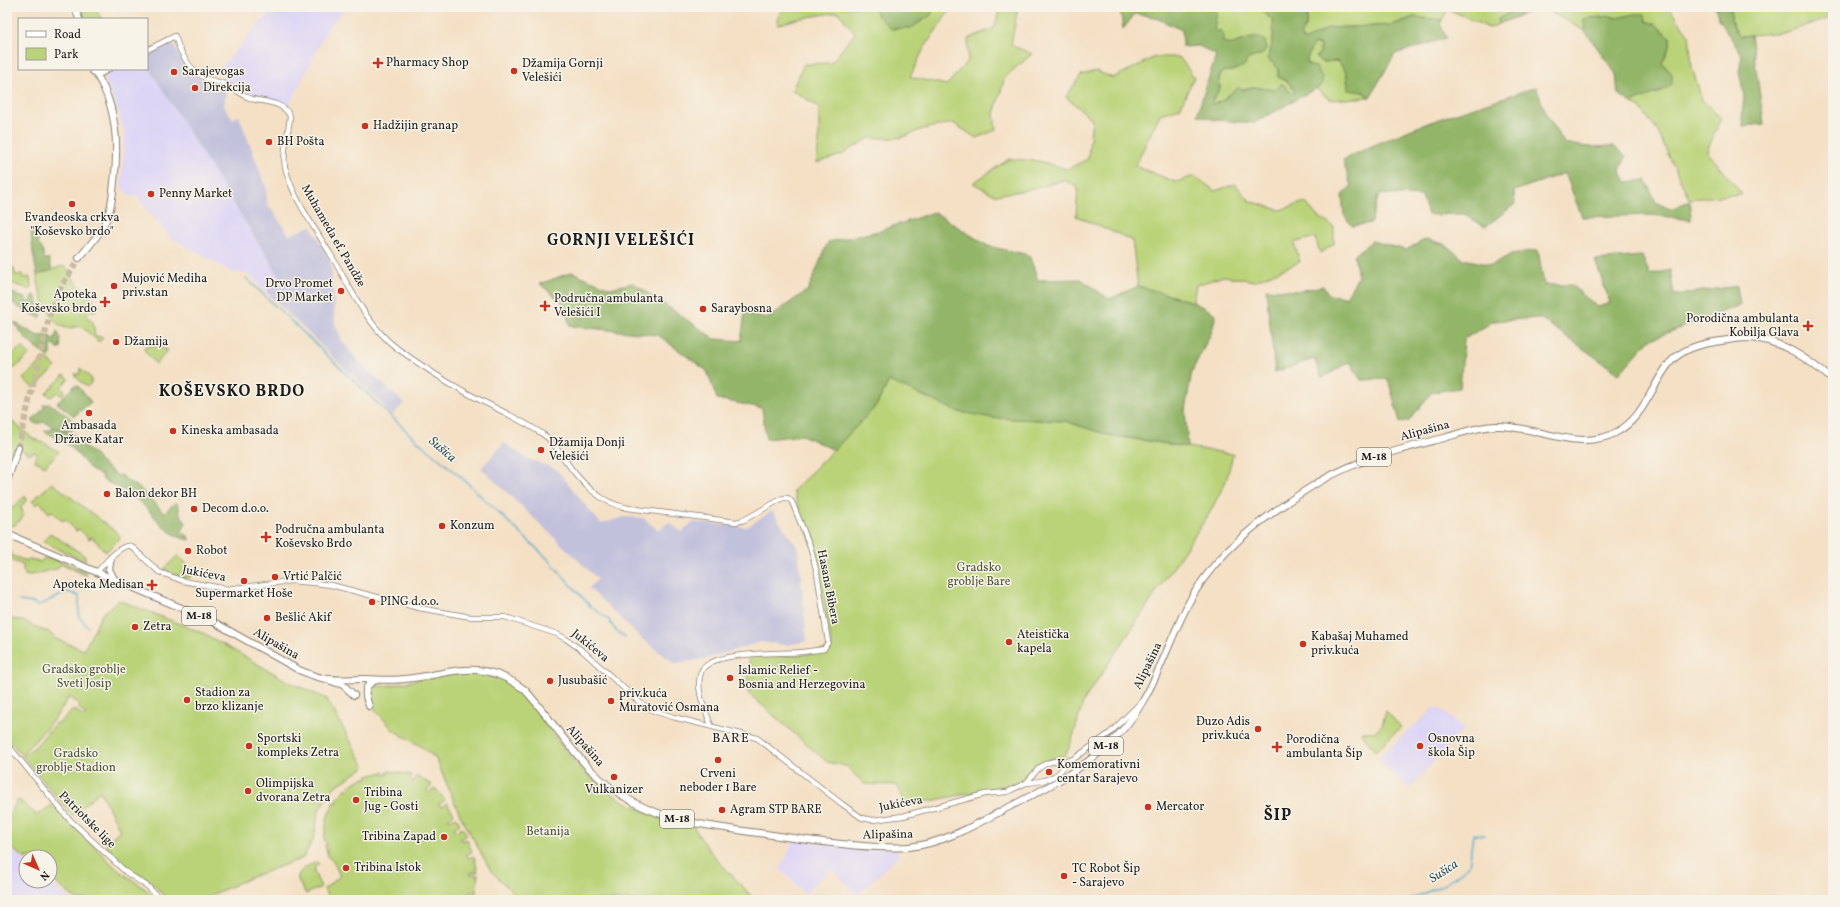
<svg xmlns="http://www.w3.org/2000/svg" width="1840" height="907" font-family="Vollkorn,serif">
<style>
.built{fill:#ddd5f6}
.industrial{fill:#c2c1dc}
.green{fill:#bad378;stroke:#6b784a}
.forest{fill:#93b568;stroke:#586842}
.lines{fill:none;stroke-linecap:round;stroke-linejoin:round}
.stream{stroke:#4faccd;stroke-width:1.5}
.major-tunnel{stroke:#c9b9a3;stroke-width:6;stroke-dasharray:6 3;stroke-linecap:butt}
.minor-casing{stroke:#887e70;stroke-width:6}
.major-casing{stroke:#887e70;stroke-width:8}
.minor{stroke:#fff;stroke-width:4.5}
.major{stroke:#fff;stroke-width:6}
.poi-dot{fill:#c8321e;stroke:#f7f3e8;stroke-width:1.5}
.labels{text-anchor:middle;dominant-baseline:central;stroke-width:3;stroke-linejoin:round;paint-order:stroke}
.shield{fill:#f7f3e8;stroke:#5e5c59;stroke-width:1}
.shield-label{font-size:11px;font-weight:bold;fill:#1c1c1c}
.poi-label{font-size:12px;fill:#1c1c1c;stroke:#f7f3e8;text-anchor:start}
.street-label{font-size:12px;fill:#1c1c1c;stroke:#f7f3e8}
.park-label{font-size:12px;fill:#4b5338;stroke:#f7f3e8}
.water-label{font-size:13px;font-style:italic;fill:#305663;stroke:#f7f3e8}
.neighbourhood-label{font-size:13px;letter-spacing:1px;fill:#1c1c1c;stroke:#f7f3e8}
.district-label{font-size:16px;font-weight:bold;letter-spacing:1px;fill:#1c1c1c;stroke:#f7f3e8}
</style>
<rect width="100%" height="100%" fill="#f7f3e8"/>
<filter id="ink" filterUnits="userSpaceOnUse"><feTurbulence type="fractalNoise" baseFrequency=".025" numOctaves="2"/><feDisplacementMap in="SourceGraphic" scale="8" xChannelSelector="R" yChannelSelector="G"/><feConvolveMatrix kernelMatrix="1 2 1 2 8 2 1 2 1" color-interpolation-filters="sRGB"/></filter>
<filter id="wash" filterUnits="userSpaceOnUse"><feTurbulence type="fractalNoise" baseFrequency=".012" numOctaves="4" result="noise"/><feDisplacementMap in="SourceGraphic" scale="16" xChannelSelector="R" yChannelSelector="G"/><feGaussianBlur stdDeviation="0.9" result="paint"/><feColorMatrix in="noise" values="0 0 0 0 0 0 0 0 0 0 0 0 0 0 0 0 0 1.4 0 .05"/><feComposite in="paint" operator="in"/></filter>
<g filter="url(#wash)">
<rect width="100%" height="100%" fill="#f4e0c5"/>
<g class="built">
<path d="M277,7H338L343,11L328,28L289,106L243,92L218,71L263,19Z"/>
<path d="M147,65L281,279L266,292L247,273H234L170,237L136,196H129L121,186L124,135L118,111L105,82L106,75L114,69H147Z"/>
<path d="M1434,708L1440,709L1463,727V730L1409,789L1377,759Z"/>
<path d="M794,840L895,849L900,854L858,895L831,868L805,894L780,869Z"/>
<path d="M7,847L26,861V881H49L71,900H7Z"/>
</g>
<g class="industrial">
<path d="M173,43L183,62L200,78L226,91L224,106L233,119L239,116L266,187L267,203L289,235L311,226L331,263L335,324L343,342L358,361L404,403L393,415L266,292L281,279L147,65V53L164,44Z"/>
<path d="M504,443L528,459L556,469L601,524L624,517L643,518L658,530L669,522L682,532L693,522L747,527L772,511L798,548L807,641L787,645L760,642L706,659L674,663L641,638L589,588L598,579L481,468Z"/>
</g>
<g class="green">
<path d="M79,7H94L102,19H83Z"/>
<path d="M781,7H874L878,16L930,15L933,7H952L924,48L910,77L947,85L968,60V39L994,28L1000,7H1018L1011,45L1032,54L1005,77L994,114L996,130L976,138L953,123L923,129L900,138H870L841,155L816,163L819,141V107L792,90L804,64L831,63L855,33L838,12L797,19L777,25Z"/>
<path d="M1207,7H1234L1237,11L1241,7H1257L1273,19C1275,34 1273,46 1267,59C1275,64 1279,67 1278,77L1287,81L1295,90L1294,93L1279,88C1270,94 1261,86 1252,87C1247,87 1237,91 1232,93C1222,97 1225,103 1210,104L1220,88L1219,78L1223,71H1232L1247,59L1263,54L1240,42L1229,45L1222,41L1221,30L1217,32L1214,29L1217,11L1209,10Z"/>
<path d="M1313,7H1517L1516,9L1498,19L1499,24L1489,28L1448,9L1442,20L1414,17L1392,25L1328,28L1304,41L1300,35L1306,26L1307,16Z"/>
<path d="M1555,7H1668L1689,35L1692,67L1702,100L1721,118L1707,151L1742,194L1689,199L1656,128L1639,107L1632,103L1643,97L1662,92L1672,74L1662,63L1670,46V37L1655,24L1646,21L1635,14L1617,18L1610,16L1584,19L1585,31L1554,14Z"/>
<path d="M1738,7H1833V17L1786,32L1741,36C1732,28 1730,20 1731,8Z"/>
<path d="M1312,44L1320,45L1321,52L1317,59L1322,62L1338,61L1347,74V82L1370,97L1331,100L1316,89L1322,85L1308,65L1307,59Z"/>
<path d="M1155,57H1179L1194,77L1180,108L1160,114L1135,166L1176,182L1195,176L1215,191L1235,184L1250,201L1280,210L1305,202L1317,216L1334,227V244L1320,253L1315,237L1294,243L1300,262L1254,281L1224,276L1196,285L1193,302L1138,286L1132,240L1076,216L1078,188L1064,180L1033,189L995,195L973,183L1009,159L1039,161L1067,169L1088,159L1092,119L1066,97L1081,75L1096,71L1113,78Z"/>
<path d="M62,266L67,268L76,283L94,300L96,304L99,306L94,312L92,310L86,316L93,322L95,336L103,337L99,342L82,327C76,325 72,329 67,328C49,326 38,290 37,275Z"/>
<path d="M7,267L14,268L15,275L22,274L23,278L30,277L31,286L29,291L26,288L7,282Z"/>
<path d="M22,346L29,355L14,369L7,360Z"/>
<path d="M154,346L168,350L156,364L145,351L144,347Z"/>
<path d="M46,358L56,367L34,388L23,379Z"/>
<path d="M80,368L91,378V383L87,387L76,377L75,374H80Z"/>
<path d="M64,375L69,379L61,387L65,391L62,396L57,392L51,397L46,393Z"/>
<path d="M889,381L993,418L1065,421L1108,435L1233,454L1226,481L1209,514L1084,700C1080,711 1070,753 1063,758L1061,755L1032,767L1023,779L1011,785L930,801L905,803L897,785L864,784L846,766L827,762L748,693L749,654C776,657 806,658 832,647L817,560L793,491L876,406Z"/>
<path d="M8,418L32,438L50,446L59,452L45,466L34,460L37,454L35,452L30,454L18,448L13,449L11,455L7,454Z"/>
<path d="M52,483L119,534L120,538L106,552L92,537L89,539L79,529L76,531L65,519L62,521L52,511L49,513L40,502L36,505L32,501Z"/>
<path d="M25,496L27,499L21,507L24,516L14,526L7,524V513Z"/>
<path d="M50,533L85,556V561L43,542Z"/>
<path d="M7,549L11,551L10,555L27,561L31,559L40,562L44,558H53L85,571L87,576L62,564L56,569L26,576L23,571V565L7,559Z"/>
<path d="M178,555L191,569V577L182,578L164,569Z"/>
<path d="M119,600L205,634L289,682L327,699L365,767L334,787L319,810L314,838L303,858L252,877L200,900H167L150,880L127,869L105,844L120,830L100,791C91,799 81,807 73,816L22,756L35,747L51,728L54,727V724L59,723L72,711H77L84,717L86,715L78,707L80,704L69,697C57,718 38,738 21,755L7,737V618L23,621L45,631H48L56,639L84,650L102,614Z"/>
<path d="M461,672C472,673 484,672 494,676C521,685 534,708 550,730C564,749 579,769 598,784C626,806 659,819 694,827C709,855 734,876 755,900H520L491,871L460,815L436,759L422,747L393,730L368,701L369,687L392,685L420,679Z"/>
<path d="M1386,711L1401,727L1375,751L1361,732H1374L1382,725Z"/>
<path d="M390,771L412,775L410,780L413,782L416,776L432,785L427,791L429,793L435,788L445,800L439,804L441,807L447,803L454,814L448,819L450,820L456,817L460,824L454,828L456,831L462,827L467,835L460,839L462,841L467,839L472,852L467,854L468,858L474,856L478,872H470V874L478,875L476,893L469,892L468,895L476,897L475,900H353L350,896L329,900L324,889L340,876L332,859H330L328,856L325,845H327L324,840L326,826L327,818L334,802L337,803L338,801L337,799L346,788L348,790L350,788L349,786L364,777L365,779H367V776L384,772L383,775H387V772Z"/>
<path d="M19,800L37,815L52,805L118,870L147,890L157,900H77L50,878V857H26V859L7,845V819L17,801Z"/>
<path d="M317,862L319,864L315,867L314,872L321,887L306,894C304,890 299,884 298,879C296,871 311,864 317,862Z"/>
</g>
<g class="forest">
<path d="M874,7H933L931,15L911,28L891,29L878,16Z"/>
<path d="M1120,7H1207L1209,10L1217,11L1214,29L1217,32L1221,30L1224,36L1222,41L1229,45C1240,42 1256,33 1265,41L1266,49L1263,54L1248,59L1244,66L1232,71H1223L1219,78L1220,88L1211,104C1223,103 1229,94 1239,87L1242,90L1253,87L1276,90L1282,83L1289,91L1294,93L1295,90L1287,81L1278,77C1280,67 1275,64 1267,59C1273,46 1274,34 1273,20L1268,17L1266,12L1257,7H1313L1307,16L1306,26L1300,35L1304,41L1328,28L1392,25L1414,17L1442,20L1440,24L1447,38L1395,54L1370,97L1363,92L1348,90L1347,74L1338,61L1322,62L1316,58L1320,52V45L1313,44L1307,59L1308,65L1316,67L1322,77V85L1254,123L1216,120L1197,115L1216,55L1199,46L1183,47L1182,30L1154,17L1135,14L1123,29Z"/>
<path d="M1517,7H1555L1554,14L1541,7L1499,24L1498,19L1516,9Z"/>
<path d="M1715,7H1738L1731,8C1730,20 1732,28 1741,36L1751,35L1764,124L1743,126L1742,119L1744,94L1739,72L1742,56L1718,17Z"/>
<path d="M1635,14H1645L1646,21L1655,24L1670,37V46L1662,63L1672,74V84C1659,95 1646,95 1632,103L1618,94L1616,74L1585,31L1584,19L1610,16L1617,18Z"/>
<path d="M1536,87L1546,114L1565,144L1589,147L1614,146L1626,157L1620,170L1626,182L1646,180L1656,202L1670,209L1690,201L1691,220L1652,215L1582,217L1565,173L1514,191L1515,204L1485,227L1464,214L1428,215L1422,196L1379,194L1371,223L1352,226L1344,215L1342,195L1351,186L1343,160C1404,128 1471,108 1536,87Z"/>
<path d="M934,212L988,246L1029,255L1038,280L1081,279L1109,299L1138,286L1193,302L1216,314L1212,331L1192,371L1185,410L1188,447L1108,435L1065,421L993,418L959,412L889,381L876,406L834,450L802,435L766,439L762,408L717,399L707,371L658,335L570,326L564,304L540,284L572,272L610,288L633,283L715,339L741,341L745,313L768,318L808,290L828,242L879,231Z"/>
<path d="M34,229L38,232V244L42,248L44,259H49L52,270L37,275L33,252L31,230Z"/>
<path d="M1426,239L1444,244L1463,259L1492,265L1511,254L1538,250L1544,285H1571L1598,307L1610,303L1595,260L1642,256L1650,275L1670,270L1674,295L1737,286L1740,305L1649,340L1619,374L1540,318L1494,321L1464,339L1460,388L1432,392L1409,421L1400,422L1388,379L1361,380L1350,362L1322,378L1314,359L1275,372L1266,289L1299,291L1323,286L1329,295L1346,297L1358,277L1354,255L1372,241L1406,250Z"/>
<path d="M7,289V291H12V294H16L17,296L26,298L25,302H30L32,296L35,295L42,315L40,318L16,306L12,302H11L9,306H7Z"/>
<path d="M14,322L38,336L50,335V338L55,339L57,331C60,334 61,343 60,348L57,349L56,345H51V355L49,357C34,347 23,338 14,322Z"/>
<path d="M74,386H78L91,402L74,416L57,403Z"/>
<path d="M49,404C60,409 69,417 78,425L73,430L68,431L52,427L49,424L44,422L36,424L32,421L44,408L43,405Z"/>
<path d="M53,429L74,434L84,447L94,454L100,462L118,476L122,475C130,486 143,485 147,499L149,497L164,513L176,502L179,507V512L186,523L181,532L187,535L190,540C164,536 155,513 135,498C125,490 113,485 102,479L103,476L91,470L73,449L64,442L44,431Z"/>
</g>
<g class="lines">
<g class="stream">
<path d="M246,278L414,438L461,477L484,499L549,560L590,606L608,619L616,631L625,637"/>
<path d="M19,601L34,603L37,606L68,592L79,596V617L88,627"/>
<path d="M1410,900L1445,884L1469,866L1473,834L1484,835"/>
</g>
</g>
</g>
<g filter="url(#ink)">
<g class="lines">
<path class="major-tunnel" d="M18,448L51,309L58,292L79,258"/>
<defs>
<g id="minor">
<path d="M147,50L175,36C180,53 190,71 207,79C213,81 219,82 225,84C234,88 243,96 252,99C266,102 283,102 290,116C289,133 282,150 285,167C293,199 315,228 331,255C350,287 367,326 398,349C419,364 443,380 467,393C492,407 519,418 544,435C553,441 558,451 565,460C581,483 600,503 628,508L736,522L744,520L783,498H788L792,502L810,546L817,573L828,642L824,649C817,650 810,651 802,652C782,654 709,650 701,672C695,690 705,709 711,725"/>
<path d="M97,572C104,564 121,543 131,546L159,572L183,581L227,589L290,581L315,583L331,585L419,608L471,617H505L557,634L566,639L583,651L639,702L654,711L673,717L757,738L842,804L862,818L873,820L903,816L985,794L1007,792L1026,783L1039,768L1047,763L1055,761L1065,762L1075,758L1110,733L1139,704"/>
<path d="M7,744L68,818L127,873L147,886L161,900"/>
<path d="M1026,783C1040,782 1062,779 1065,762"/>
</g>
<g id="major">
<path d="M75,7L79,19"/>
<path d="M93,71L101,73L108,69"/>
<path d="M79,258C90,245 102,232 108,215C112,205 113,193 114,182C119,144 117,104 94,71"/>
<path d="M7,481L18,448"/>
<path d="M7,534L212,621L299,670C306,673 314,676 322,678C334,681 349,679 362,679C376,679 391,681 405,679C453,674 481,656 525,690C563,732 582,775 635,803C673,823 717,827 759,833C798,839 837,845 877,847C888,847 899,848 909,847C944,843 975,825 1005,809C1045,789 1087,768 1118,735C1156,695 1167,640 1193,595C1219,551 1261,519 1303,492C1349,461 1391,452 1444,438C1461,433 1480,426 1498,426C1537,426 1578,452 1615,433C1643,419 1650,389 1668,365C1678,352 1693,346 1709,343C1722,341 1736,338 1749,338C1781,339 1809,360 1833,380"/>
<path d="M111,558L109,569L114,579"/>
<path d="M331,681L343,685L354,695"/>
<path d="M369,706C364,693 363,685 377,680"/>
</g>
</defs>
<use href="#minor" class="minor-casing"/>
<use href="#major" class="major-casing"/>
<use href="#minor" class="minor"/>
<use href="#major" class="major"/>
</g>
</g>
<g class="poi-dot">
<path d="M376 57h4v4h4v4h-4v4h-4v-4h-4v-4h4z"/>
<circle cx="514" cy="71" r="4"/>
<circle cx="174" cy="72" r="4"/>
<circle cx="195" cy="88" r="4"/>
<circle cx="365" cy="126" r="4"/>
<circle cx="269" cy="142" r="4"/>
<circle cx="151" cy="194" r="4"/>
<circle cx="72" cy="204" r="4"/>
<circle cx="114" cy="286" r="4"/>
<circle cx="341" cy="291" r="4"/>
<path d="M103 296h4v4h4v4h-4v4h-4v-4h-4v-4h4z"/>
<path d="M543 300h4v4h4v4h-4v4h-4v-4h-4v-4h4z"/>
<circle cx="703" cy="309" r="4"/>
<path d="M1806 320h4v4h4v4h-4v4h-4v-4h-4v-4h4z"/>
<circle cx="116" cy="342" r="4"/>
<circle cx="89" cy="413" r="4"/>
<circle cx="173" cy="431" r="4"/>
<circle cx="541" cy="450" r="4"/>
<circle cx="107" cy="494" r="4"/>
<circle cx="194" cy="509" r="4"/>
<circle cx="442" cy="526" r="4"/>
<path d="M264 531h4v4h4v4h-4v4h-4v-4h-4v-4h4z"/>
<circle cx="188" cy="551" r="4"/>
<circle cx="275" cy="577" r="4"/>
<circle cx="244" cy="581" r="4"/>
<path d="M150 579h4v4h4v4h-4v4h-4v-4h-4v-4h4z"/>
<circle cx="372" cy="602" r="4"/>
<circle cx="267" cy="618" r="4"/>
<circle cx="135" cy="627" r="4"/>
<circle cx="1009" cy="642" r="4"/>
<circle cx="1303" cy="644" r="4"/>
<circle cx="730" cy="678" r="4"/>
<circle cx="550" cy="681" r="4"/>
<circle cx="187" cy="700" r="4"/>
<circle cx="611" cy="701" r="4"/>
<circle cx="1258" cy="729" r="4"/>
<circle cx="249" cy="746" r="4"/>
<circle cx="1420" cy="746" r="4"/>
<path d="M1275 741h4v4h4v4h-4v4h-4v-4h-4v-4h4z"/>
<circle cx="718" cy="760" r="4"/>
<circle cx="1049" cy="772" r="4"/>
<circle cx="614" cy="777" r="4"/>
<circle cx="248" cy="791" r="4"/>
<circle cx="356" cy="800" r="4"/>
<circle cx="1148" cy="807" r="4"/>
<circle cx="722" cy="810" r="4"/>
<circle cx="444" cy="837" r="4"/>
<circle cx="346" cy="868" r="4"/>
<circle cx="1064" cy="876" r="4"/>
</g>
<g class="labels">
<g class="shield">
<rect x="1357" y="448" width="34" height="18" rx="3"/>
<rect x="182" y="607" width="34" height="18" rx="3"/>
<rect x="1089" y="737" width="34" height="18" rx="3"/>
<rect x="660" y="810" width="34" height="18" rx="3"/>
</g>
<g class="shield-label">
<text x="1374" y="457">M-18</text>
<text x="199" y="616">M-18</text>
<text x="1106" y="746">M-18</text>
<text x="677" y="819">M-18</text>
</g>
<g class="poi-label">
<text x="386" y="63">Pharmacy Shop</text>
<text x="522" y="64">Džamija Gornji<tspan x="522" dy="14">Velešići</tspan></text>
<text x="182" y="72">Sarajevogas</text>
<text x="203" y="88">Direkcija</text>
<text x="373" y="126">Hadžijin granap</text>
<text x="277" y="142">BH Pošta</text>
<text x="159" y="194">Penny Market</text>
<text x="72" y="218" text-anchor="middle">Evanđeoska crkva<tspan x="72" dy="14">"Koševsko brdo"</tspan></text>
<text x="122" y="279">Mujović Mediha<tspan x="122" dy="14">priv.stan</tspan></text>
<text x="333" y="284" text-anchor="end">Drvo Promet<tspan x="333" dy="14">DP Market</tspan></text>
<text x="97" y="295" text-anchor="end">Apoteka<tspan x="97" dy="14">Koševsko brdo</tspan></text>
<text x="554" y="299">Područna ambulanta<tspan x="554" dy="14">Velešići I</tspan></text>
<text x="711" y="309">Saraybosna</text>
<text x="1799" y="319" text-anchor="end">Porodična ambulanta<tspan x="1799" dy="14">Kobilja Glava</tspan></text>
<text x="124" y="342">Džamija</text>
<text x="89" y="426" text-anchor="middle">Ambasada<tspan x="89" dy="14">Države Katar</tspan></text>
<text x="181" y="431">Kineska ambasada</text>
<text x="549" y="443">Džamija Donji<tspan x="549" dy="14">Velešići</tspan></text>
<text x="115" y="494">Balon dekor BH</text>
<text x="202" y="509">Decom d.o.o.</text>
<text x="450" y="526">Konzum</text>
<text x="275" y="530">Područna ambulanta<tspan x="275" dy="14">Koševsko Brdo</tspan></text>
<text x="196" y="551">Robot</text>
<text x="283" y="577">Vrtić Palčić</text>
<text x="144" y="585" text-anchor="end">Apoteka Medisan</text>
<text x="244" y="594" text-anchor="middle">Supermarket Hoše</text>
<text x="380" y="602">PING d.o.o.</text>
<text x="275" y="618">Bešlić Akif</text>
<text x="143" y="627">Zetra</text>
<text x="1017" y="635">Ateistička<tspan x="1017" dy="14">kapela</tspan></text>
<text x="1311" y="637">Kabašaj Muhamed<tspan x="1311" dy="14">priv.kuća</tspan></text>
<text x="738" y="671">Islamic Relief -<tspan x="738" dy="14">Bosnia and Herzegovina</tspan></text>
<text x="558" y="681">Jusubašić</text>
<text x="195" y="693">Stadion za<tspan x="195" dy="14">brzo klizanje</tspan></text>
<text x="619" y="694">priv.kuća<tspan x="619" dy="14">Muratović Osmana</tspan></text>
<text x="1250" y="722" text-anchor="end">Đuzo Adis<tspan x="1250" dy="14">priv.kuća</tspan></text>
<text x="257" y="739">Sportski<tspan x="257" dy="14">kompleks Zetra</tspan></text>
<text x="1428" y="739">Osnovna<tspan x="1428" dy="14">škola Šip</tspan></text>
<text x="1286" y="740">Porodična<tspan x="1286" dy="14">ambulanta Šip</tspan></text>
<text x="1057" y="765">Komemorativni<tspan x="1057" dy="14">centar Sarajevo</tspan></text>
<text x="718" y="774" text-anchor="middle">Crveni<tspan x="718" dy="14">neboder 1 Bare</tspan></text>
<text x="256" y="784">Olimpijska<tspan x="256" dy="14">dvorana Zetra</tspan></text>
<text x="614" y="790" text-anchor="middle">Vulkanizer</text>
<text x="364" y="793">Tribina<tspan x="364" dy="14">Jug - Gosti</tspan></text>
<text x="1156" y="807">Mercator</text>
<text x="730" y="810">Agram STP BARE</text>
<text x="436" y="837" text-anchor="end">Tribina Zapad</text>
<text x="354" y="868">Tribina Istok</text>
<text x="1072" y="869">TC Robot Šip<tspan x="1072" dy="14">- Sarajevo</tspan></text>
</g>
<g class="street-label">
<text transform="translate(333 236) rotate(60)">Muhameda ef. Pandže</text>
<text transform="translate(1425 431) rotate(-15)">Alipašina</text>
<text transform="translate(204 574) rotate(11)">Jukićeva</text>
<text transform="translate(828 587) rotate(79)">Hasana Bibera</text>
<text transform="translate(276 644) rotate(30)">Alipašina</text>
<text transform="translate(590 646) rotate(39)">Jukićeva</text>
<text transform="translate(1148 666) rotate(-64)">Alipašina</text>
<text transform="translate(585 746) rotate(49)">Alipašina</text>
<text transform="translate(901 804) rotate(-11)">Jukićeva</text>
<text transform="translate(87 820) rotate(45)">Patriotske lige</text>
<text transform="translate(888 835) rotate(-1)">Alipašina</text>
</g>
<g class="park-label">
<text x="979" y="568">Gradsko<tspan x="979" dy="14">groblje Bare</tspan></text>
<text x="84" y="670">Gradsko groblje<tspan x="84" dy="14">Sveti Josip</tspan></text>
<text x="76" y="754">Gradsko<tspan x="76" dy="14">groblje Stadion</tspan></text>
<text x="548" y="832">Betanija</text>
</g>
<g class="water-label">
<text transform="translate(442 450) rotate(41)">Sušica</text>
<text transform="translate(1444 872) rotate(-33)">Sušica</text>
</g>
<g class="neighbourhood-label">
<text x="731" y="739">BARE</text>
</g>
<g class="district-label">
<text x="621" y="241">GORNJI VELEŠIĆI</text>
<text x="232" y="392">KOŠEVSKO BRDO</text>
<text x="1278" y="816">ŠIP</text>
</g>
</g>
<rect width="1840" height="907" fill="none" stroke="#f7f3e8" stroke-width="24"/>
<rect x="18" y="18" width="130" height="52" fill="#f7f3e8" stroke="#9f9d96"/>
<rect x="26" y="31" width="20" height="6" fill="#ffffff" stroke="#9f9d96"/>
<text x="54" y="38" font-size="12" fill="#1c1c1c">Road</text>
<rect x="26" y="48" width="20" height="12" fill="#bad378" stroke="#9f9d96"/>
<text x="54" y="58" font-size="12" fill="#1c1c1c">Park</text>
<g transform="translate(38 869) rotate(135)"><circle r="19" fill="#f7f3e8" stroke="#9f9d96"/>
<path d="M0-3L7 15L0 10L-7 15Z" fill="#c8321e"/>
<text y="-6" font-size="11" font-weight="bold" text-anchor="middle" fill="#1c1c1c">N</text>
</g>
</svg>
